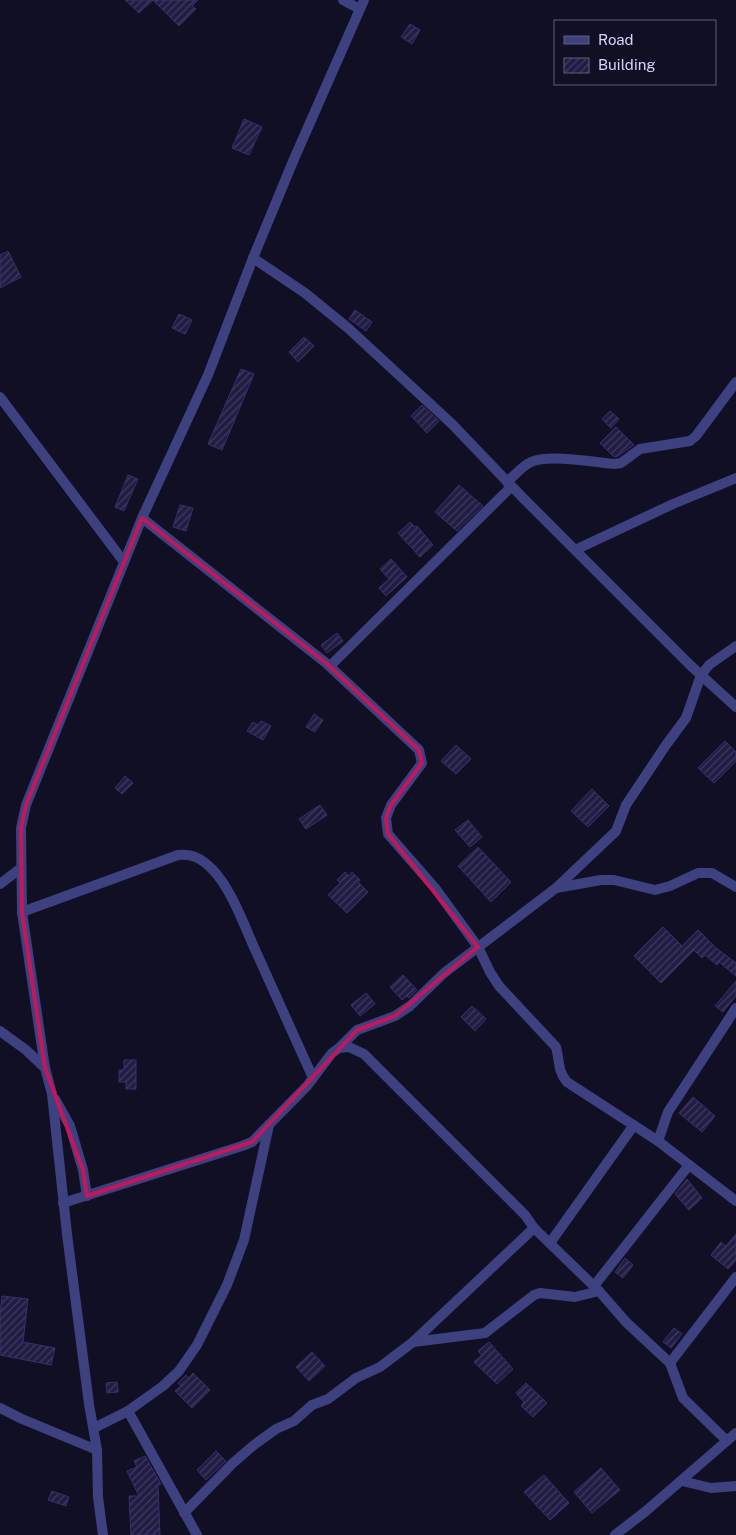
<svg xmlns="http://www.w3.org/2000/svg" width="736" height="1535" font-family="'Public Sans',sans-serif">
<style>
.building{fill:url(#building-hatch);stroke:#35306e}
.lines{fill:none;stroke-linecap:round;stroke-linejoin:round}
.minor{stroke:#3d4180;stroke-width:10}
.marked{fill:none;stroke:#c2185b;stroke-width:4;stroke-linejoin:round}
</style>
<defs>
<pattern id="building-hatch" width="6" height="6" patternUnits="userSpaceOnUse" patternTransform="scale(1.25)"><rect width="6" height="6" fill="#201c43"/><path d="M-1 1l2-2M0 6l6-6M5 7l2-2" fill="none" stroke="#403c5f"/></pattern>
</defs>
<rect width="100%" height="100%" fill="#110f23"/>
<g class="building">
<path d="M125,0H153L139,13Z"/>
<path d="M153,0H198L192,6L196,9L179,26Z"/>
<path d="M410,24L420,30L412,44L401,37Z"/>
<path d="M244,119L262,127L249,155L232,148Z"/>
<path d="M8,251L21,277L0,288V255Z"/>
<path d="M355,310L372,322L366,331L349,319Z"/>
<path d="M179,314L192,320L185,334L172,328Z"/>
<path d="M304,337L314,346L298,362L289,352Z"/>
<path d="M241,369L254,374L222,450L208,444Z"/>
<path d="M422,405L439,421L427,433L411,416Z"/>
<path d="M610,411L619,419L611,428L602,419Z"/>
<path d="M616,427L634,445L618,456L614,457L600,443Z"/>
<path d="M128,475L138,479L124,511L115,507Z"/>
<path d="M459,485L483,506L457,531L435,512Z"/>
<path d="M180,505L193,508L186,531L173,527Z"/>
<path d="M410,522L415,527L417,526L433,545L420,557L398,533Z"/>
<path d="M391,559L407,577L386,596L379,588L389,579L380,569Z"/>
<path d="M337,633L343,641L327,653L321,645Z"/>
<path d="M314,714L323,720L315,732L306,727Z"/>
<path d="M261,721L271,726L263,740L247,731L253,722L258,725Z"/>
<path d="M725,741L736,752V761L714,783L698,768Z"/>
<path d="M456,745L471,759L456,774L441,761Z"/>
<path d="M125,776L133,783L122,794L115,788Z"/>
<path d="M592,789L609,806L588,827L571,811Z"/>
<path d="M320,805L327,815L306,829L299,819Z"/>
<path d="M468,820L482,837L470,847L455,830Z"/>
<path d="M478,847L511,882L491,902L458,866Z"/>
<path d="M345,872L349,876L352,872L360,880L358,882L368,892L347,913L328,895L340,883L337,880Z"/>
<path d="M663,927L682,946L698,930L716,948L736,963V976L719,962L717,965L705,955L702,958L694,950L661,983L634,956Z"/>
<path d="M403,975L417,990L409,998L407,996L402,1000L390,987Z"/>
<path d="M736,981V996L723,1012L715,1006Z"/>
<path d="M366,993L375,1004L360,1016L351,1005Z"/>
<path d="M472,1006L486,1019L475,1031L461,1017Z"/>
<path d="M124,1060H136V1089H126V1082H119V1070H124Z"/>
<path d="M693,1097L715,1116L702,1132L679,1113Z"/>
<path d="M687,1179L702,1198L689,1210L675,1194Z"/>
<path d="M736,1234V1260L728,1269L711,1255L721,1242L726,1246Z"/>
<path d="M625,1258L633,1265L623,1278L615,1272Z"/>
<path d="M2,1296L28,1299L23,1342L55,1348L51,1365L0,1355V1314Z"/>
<path d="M674,1328L682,1334L671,1348L663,1342Z"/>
<path d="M489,1342L513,1369L497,1384L474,1362L482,1355L478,1351Z"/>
<path d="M312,1352L325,1366L309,1381L296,1367Z"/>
<path d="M193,1373L210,1390L192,1408L175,1391L181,1386L178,1383L186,1375L189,1378Z"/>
<path d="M117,1382L118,1392L107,1393L106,1383Z"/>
<path d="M526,1383L547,1403L533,1417L521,1406L524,1402L516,1393Z"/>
<path d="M216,1451L226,1461L206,1480L197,1470Z"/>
<path d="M145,1456L161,1484L158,1485L160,1535H131L129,1496H139L127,1471L137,1467L134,1461Z"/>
<path d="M601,1468L620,1490L592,1513L574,1492Z"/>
<path d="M544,1475L569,1503L550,1520L524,1492Z"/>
<path d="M52,1491L69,1497L66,1506L48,1500Z"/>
</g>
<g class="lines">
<g class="minor">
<path d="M343,0L360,9"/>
<path d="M253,258L305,293L348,328L452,424L524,499L690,665L736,707"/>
<path d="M0,397L124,562"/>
<path d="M507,482C515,475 522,466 531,462C548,454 594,462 614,464L621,463L640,449L690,441L696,436L736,382"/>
<path d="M142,518L326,663L419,750L422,763L391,805L386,818L388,834L435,888L478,947L490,972L499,986L556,1047C560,1061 557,1070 567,1082L658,1141L736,1201"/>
<path d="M575,550L673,504L736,478"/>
<path d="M330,666L511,487"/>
<path d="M0,884L21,868"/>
<path d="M556,888L601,880H614L655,890L670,886L698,873H712L736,887"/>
<path d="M22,912L178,855C193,854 201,858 212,869C230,887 243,922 253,945C273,989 293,1034 313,1078"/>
<path d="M0,1031L26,1050L45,1068"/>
<path d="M339,1048L357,1030L395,1016L410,1006L444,973L556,888L616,831L626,805L666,745L686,718L701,675L709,665L736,646"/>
<path d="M55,1099L70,1126L83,1170L87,1196"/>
<path d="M658,1141L668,1112L736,1008"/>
<path d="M63,1203L242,1146L252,1142L307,1086L332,1053L339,1048L349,1047L364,1054L525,1215L534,1228L599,1291L626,1322L670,1363L683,1398L727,1441"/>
<path d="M550,1243L634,1125"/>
<path d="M594,1286L689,1165"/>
<path d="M413,1342L485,1333L534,1295L540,1293L575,1297L599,1291"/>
<path d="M670,1363L736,1277"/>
<path d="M0,1408L22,1419L97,1450"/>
<path d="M128,1411L197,1535"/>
<path d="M94,1428L128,1411L163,1386L179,1371L197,1345L227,1285L244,1240L269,1125"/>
<path d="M682,1481L711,1488L736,1486"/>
<path d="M184,1513L233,1463L254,1445L276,1429L294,1421L312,1405L328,1399L356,1378L380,1367L413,1342L534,1228"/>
<path d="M103,1535L98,1497L97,1450L89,1404L67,1234L52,1094L45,1068L22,912L21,828L26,805L142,518L208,375L253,258L294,159L364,0"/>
<path d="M615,1535L646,1511L736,1433"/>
</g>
</g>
<path class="marked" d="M142,518L326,663L419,750L422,763L391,805L386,818L388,834L478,947L395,1016L357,1030L252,1142L87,1196L83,1170L45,1068L22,912L21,828L26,805Z"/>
<rect x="554" y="20" width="162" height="65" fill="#110f23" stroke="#5f5e7a"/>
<rect x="564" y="36" width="25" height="8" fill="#3d4180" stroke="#5f5e7a"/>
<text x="598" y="45" font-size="15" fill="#d4d4fd">Road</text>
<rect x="564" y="58" width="25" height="15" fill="url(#building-hatch)" stroke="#5f5e7a"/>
<text x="598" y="70" font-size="15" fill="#d4d4fd">Building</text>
</svg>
